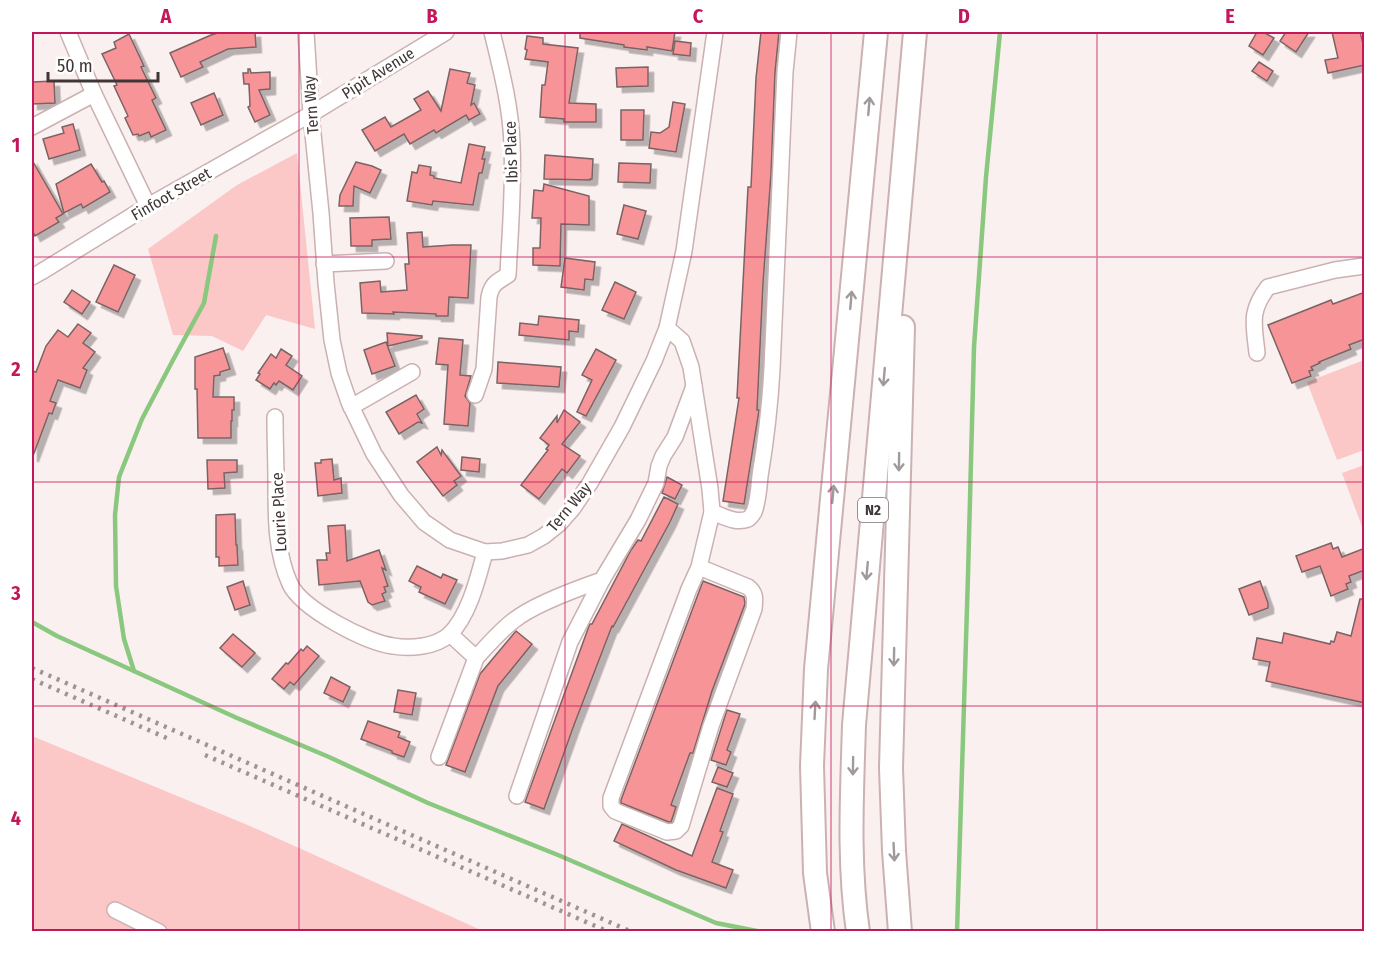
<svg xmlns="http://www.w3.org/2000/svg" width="1396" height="963" font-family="'Fira Sans Condensed',sans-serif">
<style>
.green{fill:#fbc7c7}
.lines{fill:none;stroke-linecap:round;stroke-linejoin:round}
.stream{stroke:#8ac87f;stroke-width:4.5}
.building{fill:#f79498;stroke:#7b6363;stroke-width:1.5;filter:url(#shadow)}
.minor-casing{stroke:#cbb1b1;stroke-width:18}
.highway-casing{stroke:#cbb1b1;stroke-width:26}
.minor{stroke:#fff;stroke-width:15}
.highway{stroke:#fff;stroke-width:22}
.rail{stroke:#9f9494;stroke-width:4.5;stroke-dasharray:3 6;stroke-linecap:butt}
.oneway{stroke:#a09a9a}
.grid{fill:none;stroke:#c2185b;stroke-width:1.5;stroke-opacity:0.55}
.labels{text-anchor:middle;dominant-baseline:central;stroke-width:6;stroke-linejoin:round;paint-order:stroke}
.shield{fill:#fff;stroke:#7a7272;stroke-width:1.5}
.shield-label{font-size:15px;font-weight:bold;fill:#413636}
.street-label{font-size:16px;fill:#413636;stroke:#fff}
.neatline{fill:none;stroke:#c2185b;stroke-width:2}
.grid-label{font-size:20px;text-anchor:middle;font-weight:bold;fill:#c2185b}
</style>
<defs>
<filter id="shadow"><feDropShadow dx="5.5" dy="5.5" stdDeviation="0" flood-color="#0004"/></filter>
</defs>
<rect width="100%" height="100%" fill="#fbf0f0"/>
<g class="green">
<path d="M297,153L315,329L266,315L243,351L212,336L173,335L148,249L237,185Z"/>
<path d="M1364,360V450L1337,460L1307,382Z"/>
<path d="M1364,465V532L1342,473Z"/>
<path d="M32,736L250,826L483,931H32Z"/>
</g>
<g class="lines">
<g class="stream">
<path d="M32,622L57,636L237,718L329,757L428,803L558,855L716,923L762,932"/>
<path d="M134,671L124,639L116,586L115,515L119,477L142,419L173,360L204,303L216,236"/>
<path d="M957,932L968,575L974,347L986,177L1000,32"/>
</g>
</g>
<g class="building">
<path d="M221,32H255L256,47L228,49L200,62L203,67L181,77L170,53L211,35Z"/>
<path d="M580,32H675L672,51L647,47V50L624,47V45L580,38Z"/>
<path d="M761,32H779L775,72L771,174L763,283L757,410H759L744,504L723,501L739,398H737L748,187H751L756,78Z"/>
<path d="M1257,32H1263L1274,38L1263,55L1249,46Z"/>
<path d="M1286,32H1309L1296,52L1280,41Z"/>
<path d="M1332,32H1360L1365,51V65L1328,73L1325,60L1338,58Z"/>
<path d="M129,34L144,66L141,67L156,98L152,100L166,130L151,137L149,132L139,136L138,134L133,135L125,118L128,116L114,86L117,85L102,54L116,48L114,42Z"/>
<path d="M527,36L543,38V44L578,48L569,103L596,104V122H564V119L540,117L542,85H545L548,62L525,59L527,50L525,49Z"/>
<path d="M675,41L691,43L690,56L673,54Z"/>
<path d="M1259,62L1273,71L1267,81L1252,71Z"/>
<path d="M648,67V86L617,87L616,68Z"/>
<path d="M248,69H250L251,73L270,72V89L259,90L270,115L255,122L248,107L250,106L249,84H244L243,73H248Z"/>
<path d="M450,69L470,73L467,83L475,85L471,105L474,103L480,114L469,120L466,115L436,133L434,130L410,144L404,134L375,151L362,130L385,117L391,127L421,110L414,99L428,91L441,111Z"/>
<path d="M54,81L55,103L32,104V82Z"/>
<path d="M214,93L223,115L201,125L191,103Z"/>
<path d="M673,102L685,104L676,152L649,148L651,132L660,133L669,127Z"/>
<path d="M621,110H644L643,140H621Z"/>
<path d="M73,124L80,150L49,159L43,139L64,133L62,127Z"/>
<path d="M469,144L485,147L482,159H485L482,173H479L473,205L433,201L432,205L407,201L412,172L417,173L419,165L431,167L430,175L434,176V178L461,183Z"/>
<path d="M545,155L593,159L592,179H590V180L544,179Z"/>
<path d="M32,160L63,214L56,218L59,222L35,236L32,230Z"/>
<path d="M356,162L372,166L381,170L370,193L354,186L353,206H339L340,195Z"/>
<path d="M619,163L651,164L650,183L618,182Z"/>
<path d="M91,164L102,182L104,181L110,192L83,208L81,204L64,213L56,184Z"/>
<path d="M544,184L589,196V225L561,224L560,266L533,265V248H540L541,218H532L534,190L543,191Z"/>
<path d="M624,205L646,211L638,239L617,234Z"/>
<path d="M389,217L391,239L372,240V246H351L350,218Z"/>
<path d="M422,232L423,247L452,245H471L468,298L449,297L448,316H436V314L393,312L394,314L362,313L360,283L380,281L381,292L407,290L405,264H409L407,233Z"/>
<path d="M565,258L595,262L593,280L585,279L584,290L561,287Z"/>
<path d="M114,265L135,275L118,312L96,302Z"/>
<path d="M615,282L636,292L624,319L602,310Z"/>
<path d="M72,290L90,302L82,314L64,302Z"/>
<path d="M1365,292V339L1349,345L1351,349L1319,362L1320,363L1311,367L1313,370L1309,371L1311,376L1292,383L1268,325L1331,300L1333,304Z"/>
<path d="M539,316L579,320L578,332L569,331V340L519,335L520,323L538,325Z"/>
<path d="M78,324L91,333L83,343L95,352L83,368L87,370L80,388L58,380L50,401L56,403L52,414L49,413L33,456H32V371L36,372L46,346L58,330L68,337Z"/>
<path d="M387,333L422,336V338L388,346Z"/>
<path d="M439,338L463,340L460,375L471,376L465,396L470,403L468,426L444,424L448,365L436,364Z"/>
<path d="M386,342L395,366L372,374L364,350Z"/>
<path d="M223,348L230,369L220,372V375L214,376L213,397H234V410H232V421H231V438H198L197,389H195V357Z"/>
<path d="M281,349L292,356L286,365L302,376L293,390L279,381L276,385L274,383L270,389L256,380L260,374L258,373L271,354L276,358Z"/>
<path d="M596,349L616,360L586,416L577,412L592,380L582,375Z"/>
<path d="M498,362L561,367L559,387L497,383Z"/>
<path d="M416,395L424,409L417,414L422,423L418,422L399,434L386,412Z"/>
<path d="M564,410L580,422L562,444L580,456L567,473L562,469L539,499L521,485L548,450L546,449L549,445L540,438L557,416V423Z"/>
<path d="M437,447L441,455L442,450L461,476L454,481L457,485L443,496L417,462Z"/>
<path d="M462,457L480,459L479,472L461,470Z"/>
<path d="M332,459L334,480L341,478L342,493L318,496L315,463H321V460Z"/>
<path d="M207,460H237V472L224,473L225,488L208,489Z"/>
<path d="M667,477L682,485L675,499L662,493Z"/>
<path d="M664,497L678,504L670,522L613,627L612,626L574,725L544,809L525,802L589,626L590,624H592L631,550L638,540L641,541Z"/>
<path d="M235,514L236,545H237L238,565L219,566V557H216V515Z"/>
<path d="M345,525L347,561L379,550L386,570L382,568L388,586L384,587L386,592L382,594L385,601L372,605L368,602L360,581L319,585L317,560H327L326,553H330L328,526Z"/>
<path d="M1331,543L1333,549L1338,547L1342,557L1365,548V570L1349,576L1351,582L1346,584L1348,589L1331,596L1320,566L1302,572L1296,556Z"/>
<path d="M417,566L441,578L443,574L457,580L445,604L419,592L421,587L409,581Z"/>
<path d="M243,581L250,605L235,610L227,587Z"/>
<path d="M703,581L744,597L745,604L712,691L693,753H690L671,805L676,807L671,822H669L621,803V800Z"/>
<path d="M1260,581L1268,603V608L1249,615L1239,589Z"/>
<path d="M1360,599H1365V703L1266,681L1270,662L1253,659L1257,638L1282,643L1284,633L1330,644L1331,641L1334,642L1337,632L1351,636Z"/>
<path d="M516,631L532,644L498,686L465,772L446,765L480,674Z"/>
<path d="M233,634L255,653L242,667L220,648Z"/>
<path d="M307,646L319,656L294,685L290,682L284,689L272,679L286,663L288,664L301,649L303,651Z"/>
<path d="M331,677L350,687L343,702L324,693Z"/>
<path d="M398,690L416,693L412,715L394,712Z"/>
<path d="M727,710L740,714L727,750L731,752L726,765L711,760Z"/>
<path d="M368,721L400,732L398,737L410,742L404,757L392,753V751L361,739Z"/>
<path d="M718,767L733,773L727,787L712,782Z"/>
<path d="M717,788L733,794L720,831L723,832L712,862L733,870L726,888L676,870L614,841L622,824L692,856Z"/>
</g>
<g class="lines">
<defs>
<g id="minor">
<path d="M68,32L94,94L148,206"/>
<path d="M306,32L311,114L321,213L326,283L332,340L339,373L349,402L374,454L401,495L424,522L450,540L485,552L502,551L528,545L544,536L559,524L573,508L590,483L622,427L654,361L667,328L684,251L715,32"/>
<path d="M32,127L94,94"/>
<path d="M324,264L386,261"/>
<path d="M32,277L41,272L148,206L311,114L446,32"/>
<path d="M667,328L682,341L691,367L710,489L712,512L699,567L748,587C756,593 755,599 754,609L711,726L681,826L676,831L667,832L615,811L611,806V798L689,589L699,567"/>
<path d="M1257,353C1254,324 1249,312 1268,287L1335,270L1364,266"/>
<path d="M475,395L484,369L489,297C492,283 497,282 508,275C510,232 514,188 512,145C511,107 501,69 492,32"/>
<path d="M351,407L412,372"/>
<path d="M275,417C275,440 276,463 276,485C276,519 276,553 290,584C302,609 365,642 393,646C410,649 435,647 449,635C469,616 478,578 485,552"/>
<path d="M712,512C723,516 736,524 748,519C750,518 752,515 754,512C758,502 759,487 760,476C766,440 770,405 772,369L785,72L789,32"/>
<path d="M450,634L476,658C488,645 499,632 513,621C534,604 576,589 602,580L638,520L656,483L659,466L663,456L675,437L694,386"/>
<path d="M439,757L476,658"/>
<path d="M517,796L570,642L602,580"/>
<path d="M115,910L159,932"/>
</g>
<g id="highway">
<path d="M823,932L815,873L812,766L816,669L876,32"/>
<path d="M858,932C848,864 852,794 854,725L915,32"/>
<path d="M900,932L894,851L891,768L903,327"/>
</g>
</defs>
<use href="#minor" class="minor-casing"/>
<use href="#highway" class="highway-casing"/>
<use href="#minor" class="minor"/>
<use href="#highway" class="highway"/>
<g class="rail">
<path d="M32,668L632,932"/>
<path d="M32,679L169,739"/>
<path d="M205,755L609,932"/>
</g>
</g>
<defs><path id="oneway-shaft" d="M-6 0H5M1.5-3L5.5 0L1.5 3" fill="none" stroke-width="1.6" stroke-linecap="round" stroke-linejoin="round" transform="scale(1.5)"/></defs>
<g class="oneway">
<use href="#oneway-shaft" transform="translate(869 106) rotate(-85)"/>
<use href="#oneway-shaft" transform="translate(851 300) rotate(-85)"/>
<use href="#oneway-shaft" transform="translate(884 377) rotate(95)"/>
<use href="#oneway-shaft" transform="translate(899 462) rotate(91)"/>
<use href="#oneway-shaft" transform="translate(833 494) rotate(-85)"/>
<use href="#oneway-shaft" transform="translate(867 571) rotate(95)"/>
<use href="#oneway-shaft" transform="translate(894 657) rotate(91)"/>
<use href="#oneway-shaft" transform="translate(815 710) rotate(-87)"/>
<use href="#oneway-shaft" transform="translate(853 766) rotate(91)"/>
<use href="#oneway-shaft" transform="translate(894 852) rotate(87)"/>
</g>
<path class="grid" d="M299,32V932M565,32V932M831,32V932M1097,32V932M32,257H1364M32,482H1364M32,706H1364"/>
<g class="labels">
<rect class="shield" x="858" y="498" width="30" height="24" rx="4.5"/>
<g class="shield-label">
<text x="873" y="510">N2</text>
</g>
<g class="street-label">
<text transform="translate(378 73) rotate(-32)">Pipit Avenue</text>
<text transform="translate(311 105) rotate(-94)">Tern Way</text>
<text transform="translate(511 152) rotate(-92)">Ibis Place</text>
<text transform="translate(171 194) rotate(-30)">Finfoot Street</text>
<text transform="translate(569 507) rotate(-50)">Tern Way</text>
<text transform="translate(279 512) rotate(-93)">Lourie Place</text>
</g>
</g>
<rect width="1396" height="963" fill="none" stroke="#ffffff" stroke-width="66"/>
<path d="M48 72v9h110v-9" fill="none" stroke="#413636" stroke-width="3"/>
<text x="57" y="72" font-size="18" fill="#413636" stroke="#ffffff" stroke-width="4.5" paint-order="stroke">50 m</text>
<rect x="33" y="33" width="1330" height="897" class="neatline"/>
<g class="grid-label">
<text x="166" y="23">A</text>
<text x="432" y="23">B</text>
<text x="698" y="23">C</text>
<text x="964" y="23">D</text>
<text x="1230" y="23">E</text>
<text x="16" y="152">1</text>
<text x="16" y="376">2</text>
<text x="16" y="600">3</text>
<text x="16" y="825">4</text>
</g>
</svg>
